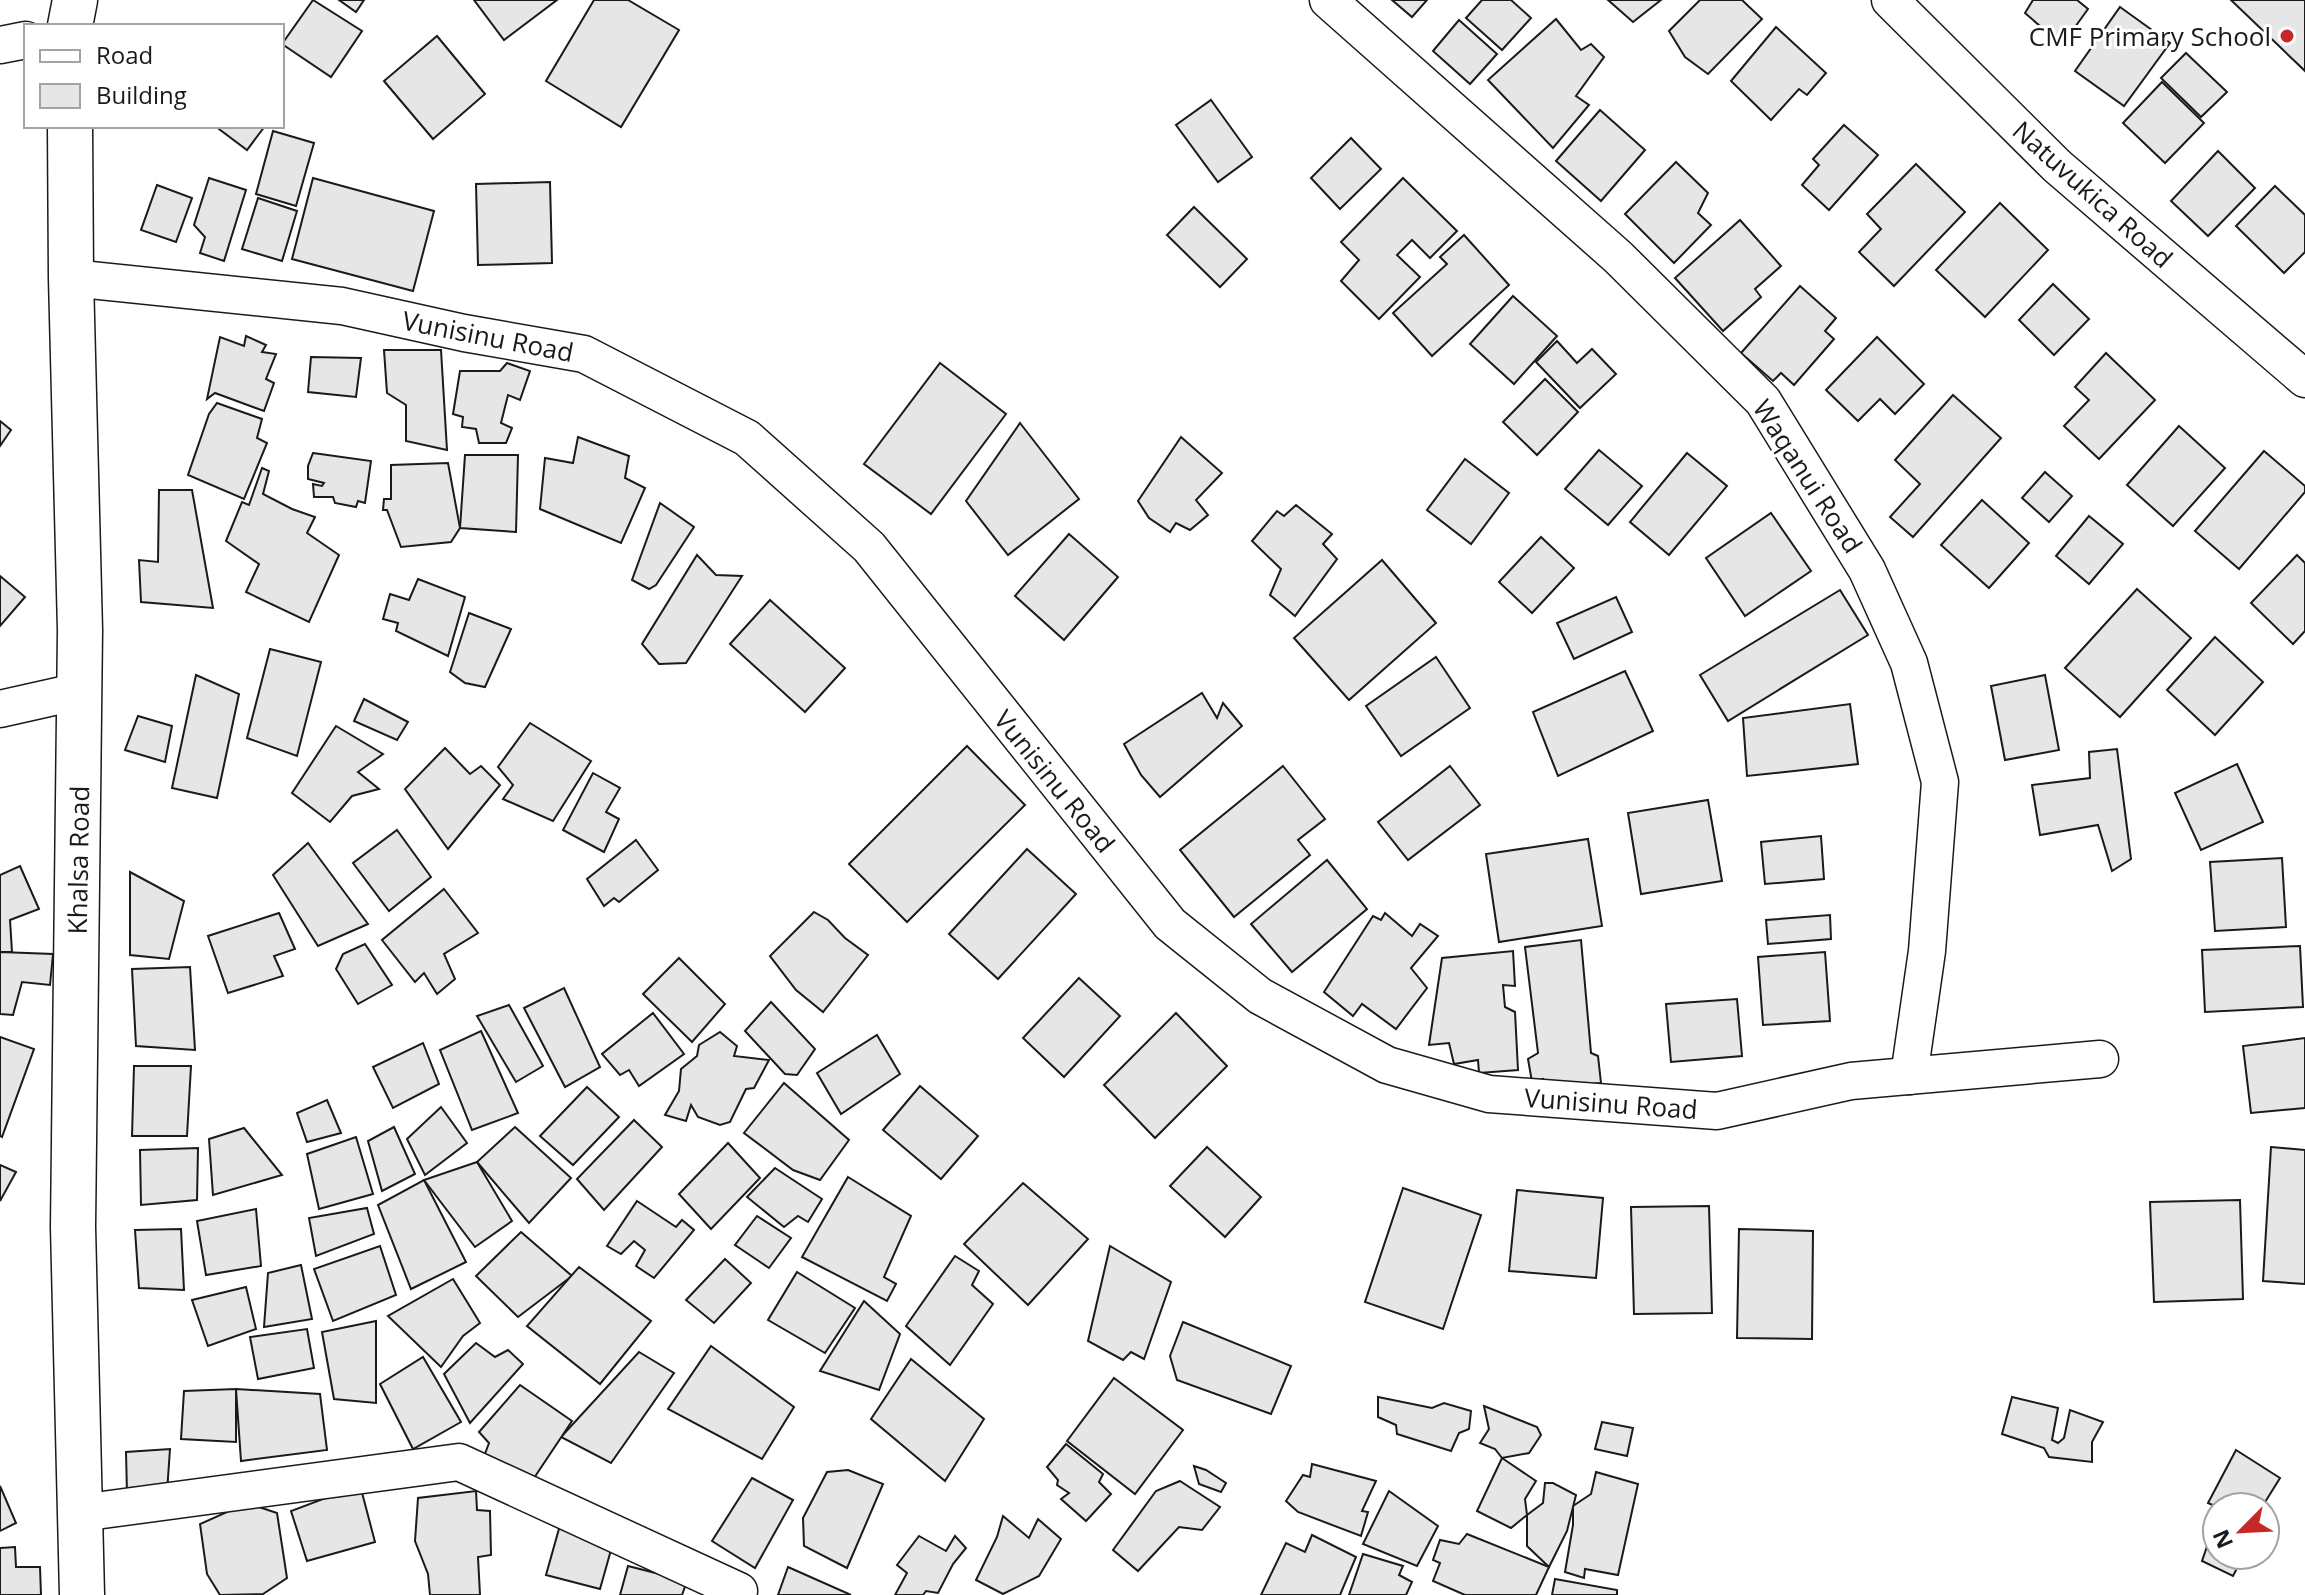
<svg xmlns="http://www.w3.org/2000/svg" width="2305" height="1595" font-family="'Open Sans',sans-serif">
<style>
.building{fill:#e6e6e6;stroke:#1a1a1a;stroke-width:2}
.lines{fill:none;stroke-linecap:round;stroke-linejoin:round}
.street-casing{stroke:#1a1a1a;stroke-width:39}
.secondary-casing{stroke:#1a1a1a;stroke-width:47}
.street{stroke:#fff;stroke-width:36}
.secondary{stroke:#fff;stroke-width:44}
.poi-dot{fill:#c62828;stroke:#fff;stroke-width:3}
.labels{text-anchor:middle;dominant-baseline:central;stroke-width:6;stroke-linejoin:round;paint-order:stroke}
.poi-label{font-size:26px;fill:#1a1a1a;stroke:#fff;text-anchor:end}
.street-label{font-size:26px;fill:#1a1a1a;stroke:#fff}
</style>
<rect width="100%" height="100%" fill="#fff"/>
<g class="building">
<path d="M313,0L362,31L331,77L282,44Z"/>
<path d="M339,0H364L356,12Z"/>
<path d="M474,0H557L504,40Z"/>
<path d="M594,0H628L679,30L621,127L546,81Z"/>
<path d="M1392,0H1427L1412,17Z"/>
<path d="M1482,0H1511L1531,18L1502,50L1466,18Z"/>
<path d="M1608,0H1661L1633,22Z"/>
<path d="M1700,0H1742L1762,19L1708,74L1685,57L1669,31Z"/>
<path d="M2033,0H2077L2088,9L2062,45L2025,13Z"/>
<path d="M2231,0H2305V71Z"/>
<path d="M2120,7L2170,43L2124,106L2075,71Z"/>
<path d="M1556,19L1581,50L1591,44L1604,57L1576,96L1589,105L1553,148L1488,80Z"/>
<path d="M1459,20L1497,54L1470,84L1433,51Z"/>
<path d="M1776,27L1826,73L1807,95L1799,89L1771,120L1731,81Z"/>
<path d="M437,36L485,94L433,139L384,81Z"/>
<path d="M2186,53L2227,92L2201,117L2161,78Z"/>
<path d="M2162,82L2204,123L2165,163L2123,123Z"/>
<path d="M1211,100L1252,157L1218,182L1176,125Z"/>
<path d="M1600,110L1645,150L1601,201L1556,161Z"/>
<path d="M1844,125L1878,155L1829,210L1802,185L1819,165L1813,159Z"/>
<path d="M215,126H265L247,150Z"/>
<path d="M273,131L314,143L296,206L256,194Z"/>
<path d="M1351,138L1381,169L1340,209L1311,178Z"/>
<path d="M2218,151L2255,188L2208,236L2171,201Z"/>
<path d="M1676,162L1708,193L1698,213L1711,225L1674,263L1625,214Z"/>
<path d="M1916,164L1965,212L1894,286L1859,252L1881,229L1867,214Z"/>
<path d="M209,178L246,190L224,261L200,253L205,237L194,225Z"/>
<path d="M313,178L434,211L413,291L292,259Z"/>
<path d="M1403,178L1457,231L1430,258L1412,240L1397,255L1420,277L1379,319L1341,281L1359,260L1341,242Z"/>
<path d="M550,182L552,263L478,265L476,184Z"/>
<path d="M157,185L192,198L176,242L141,230Z"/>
<path d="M2275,186L2305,215V252L2284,273L2236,226Z"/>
<path d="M258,198L297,211L282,261L242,249Z"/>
<path d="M2000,203L2048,250L1985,317L1936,270Z"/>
<path d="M1194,207L1247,259L1220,287L1167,235Z"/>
<path d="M1740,220L1781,266L1755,289L1761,297L1723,331L1675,278Z"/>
<path d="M1464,235L1509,285L1432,356L1393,313L1447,264L1440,257Z"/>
<path d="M2053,284L2089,319L2054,355L2019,320Z"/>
<path d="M1800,286L1836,318L1825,331L1834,339L1794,385L1781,373L1773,381L1741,353Z"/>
<path d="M1513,296L1557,336L1514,384L1470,344Z"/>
<path d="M246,336L266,345L262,352L276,354L266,379L274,383L264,411L215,393L207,399L220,337L244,346Z"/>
<path d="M1877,337L1924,384L1895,414L1880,399L1858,421L1826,390Z"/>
<path d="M1557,341L1577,363L1592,349L1616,374L1580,408L1536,362Z"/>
<path d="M384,350H441L447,450L406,441V405L387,393Z"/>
<path d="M2106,353L2155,400L2099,459L2064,426L2089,400L2075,387Z"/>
<path d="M311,357L361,358L356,397L308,392Z"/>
<path d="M507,363L530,371L520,400L508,395L501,423L512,428L506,443H479L476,429L462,427L463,417L453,414L460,371H500Z"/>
<path d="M940,363L1006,414L931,514L864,464Z"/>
<path d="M1545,379L1578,412L1537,455L1503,422Z"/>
<path d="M1953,395L2001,438L1913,537L1890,517L1920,484L1895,460Z"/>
<path d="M217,403L262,419L257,438L267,443L244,499L188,475L209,414Z"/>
<path d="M0,421L11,430L0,446Z"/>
<path d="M1020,423L1079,499L1008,555L966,501Z"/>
<path d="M2179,426L2225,468L2173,526L2127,485Z"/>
<path d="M578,437L629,456L625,478L645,488L621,543L540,509L545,458L573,463Z"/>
<path d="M1181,437L1222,473L1196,500L1208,515L1190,530L1176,523L1170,532L1149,518L1138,501Z"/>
<path d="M1599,450L1642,486L1608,525L1565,489Z"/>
<path d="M2264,451L2305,486V492L2239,569L2195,531Z"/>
<path d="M313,453L371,461L365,503L358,501L356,507L335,503L333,497H314L313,484L322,486L324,483L308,479V466Z"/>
<path d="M1687,453L1727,486L1669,555L1630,522Z"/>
<path d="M465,455H518L516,532L460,528Z"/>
<path d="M1465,459L1509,493L1471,544L1427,510Z"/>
<path d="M448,463L460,528L451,542L401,547L387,510H383L384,499H391V465Z"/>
<path d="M262,468L269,471L263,494L292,509L315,517L307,533L339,555L309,622L246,592L259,564L226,541L242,502L249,505Z"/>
<path d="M2045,472L2072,496L2049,522L2022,498Z"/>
<path d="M159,490H192L213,608L141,602L139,560L158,562Z"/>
<path d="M1982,500L2029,543L1989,588L1941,545Z"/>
<path d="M660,503L694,527L656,585L649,589L632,580Z"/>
<path d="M1296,505L1332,534L1323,544L1337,559L1295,616L1270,595L1281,569L1252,541L1277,511L1284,516Z"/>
<path d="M1771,513L1811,571L1745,616L1706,558Z"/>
<path d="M2089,516L2123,544L2089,584L2056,556Z"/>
<path d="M1069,534L1118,577L1064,640L1015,596Z"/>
<path d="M1541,537L1574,568L1532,613L1499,582Z"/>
<path d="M697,555L716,575L742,576L686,663L659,664L642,644Z"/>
<path d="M2297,555L2305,563V631L2293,644L2251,603Z"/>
<path d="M1382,560L1436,623L1349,700L1294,638Z"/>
<path d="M0,576L25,597L0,626Z"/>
<path d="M418,579L465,597L448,656L396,631L398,623L383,619L390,594L409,600Z"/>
<path d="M2137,589L2191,638L2120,717L2065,668Z"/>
<path d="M1840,590L1868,635L1728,721L1700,675Z"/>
<path d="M1616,597L1632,632L1574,659L1557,623Z"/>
<path d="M770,600L845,668L805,712L730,644Z"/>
<path d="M469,613L511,629L485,687L465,683L450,672Z"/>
<path d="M2215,637L2263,682L2215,735L2167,690Z"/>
<path d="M270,649L321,662L297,756L247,738Z"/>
<path d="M1436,657L1470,708L1401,756L1366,706Z"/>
<path d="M1625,671L1653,731L1558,776L1533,712Z"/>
<path d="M196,675L239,694L217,798L172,788Z"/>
<path d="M2045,675L2059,750L2005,760L1991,686Z"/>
<path d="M1202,693L1217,718L1223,703L1242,726L1160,797L1141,775L1124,744Z"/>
<path d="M364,699L408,722L397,740L354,721Z"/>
<path d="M1850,704L1858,764L1747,776L1743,718Z"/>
<path d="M138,716L172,726L165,762L125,750Z"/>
<path d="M530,723L591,761L553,821L503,799L513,785L498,767Z"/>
<path d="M336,726L383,754L358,772L379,789L352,796L330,822L292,793Z"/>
<path d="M967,746L1025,805L907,922L849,864Z"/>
<path d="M445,748L470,774L481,766L500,785L448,849L405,789Z"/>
<path d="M2117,749L2131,859L2112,871L2098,825L2040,835L2032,785L2090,778L2089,752Z"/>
<path d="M2237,764L2263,822L2201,850L2175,793Z"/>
<path d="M1283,766L1325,819L1298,840L1310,855L1234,917L1180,850Z"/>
<path d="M1450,766L1480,805L1408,860L1378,822Z"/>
<path d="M593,773L620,788L606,812L619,819L604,852L563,830Z"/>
<path d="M1708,800L1722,881L1641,894L1628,813Z"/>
<path d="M397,830L431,877L389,911L353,863Z"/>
<path d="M1821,836L1824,879L1765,884L1761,842Z"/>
<path d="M1588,839L1602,926L1499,942L1486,854Z"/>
<path d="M636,840L658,870L619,902L614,898L604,906L587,879Z"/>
<path d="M308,843L368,924L318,946L273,875Z"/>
<path d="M1027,849L1076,894L998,979L949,934Z"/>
<path d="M2282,858L2286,927L2215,931L2210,862Z"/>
<path d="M1327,860L1367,909L1292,972L1251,924Z"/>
<path d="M20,866L39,909L10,920L12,952H0V875Z"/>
<path d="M130,872L184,901L169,959L130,955Z"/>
<path d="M444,889L478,933L444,954L455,979L437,994L424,973L415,982L382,940Z"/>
<path d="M814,912L828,920L845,938L868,955L823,1012L796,990L770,956Z"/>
<path d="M279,913L295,949L274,956L283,976L228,993L208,936Z"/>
<path d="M1385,913L1412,936L1420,924L1438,936L1411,968L1427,988L1396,1029L1362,1004L1353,1016L1324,992L1373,916L1381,920Z"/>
<path d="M1830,915L1831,939L1768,944L1766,920Z"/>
<path d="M1581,940L1591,1053L1598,1056L1601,1083L1544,1089L1543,1079L1532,1082L1528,1059L1538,1053L1525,947Z"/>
<path d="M365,944L392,985L358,1004L336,969L343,954Z"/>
<path d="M2300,946L2303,1007L2205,1012L2202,950Z"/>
<path d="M1513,951L1515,986L1503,985L1505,1007L1515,1012L1518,1070L1479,1073L1478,1060L1454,1064L1449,1043L1429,1045L1442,958Z"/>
<path d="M0,952L53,954L50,985L22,982L13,1015L0,1014Z"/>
<path d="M1825,952L1830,1021L1763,1025L1758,957Z"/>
<path d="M679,958L725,1004L692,1042L643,994Z"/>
<path d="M190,967L195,1050L136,1046L132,969Z"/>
<path d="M1079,978L1120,1016L1064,1077L1023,1038Z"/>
<path d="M564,988L600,1067L565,1087L524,1008Z"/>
<path d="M1737,999L1742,1056L1671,1062L1666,1004Z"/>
<path d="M771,1002L815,1049L797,1075L785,1074L745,1031Z"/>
<path d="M509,1005L543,1066L516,1082L477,1016Z"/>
<path d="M653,1013L684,1054L639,1086L629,1070L620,1075L602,1054Z"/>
<path d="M1176,1013L1227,1066L1155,1138L1104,1085Z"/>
<path d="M481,1031L518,1113L472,1130L440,1050Z"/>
<path d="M720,1032L737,1046L734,1056L769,1060L754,1088L746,1089L730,1122L720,1125L698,1117L691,1105L686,1121L665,1115L679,1091L681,1069L697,1056L699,1045Z"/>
<path d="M877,1035L900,1074L841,1114L817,1073Z"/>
<path d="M0,1037L34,1049L2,1137L0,1136Z"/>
<path d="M2305,1038V1108L2251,1113L2243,1046Z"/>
<path d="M423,1043L439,1084L393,1108L373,1067Z"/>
<path d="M134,1066H191L187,1136H132Z"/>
<path d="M784,1083L849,1140L820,1180L793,1170L744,1133Z"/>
<path d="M920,1086L978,1136L941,1179L883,1130Z"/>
<path d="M587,1087L619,1117L573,1165L540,1136Z"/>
<path d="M327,1100L341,1133L307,1142L297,1113Z"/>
<path d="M441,1107L467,1143L425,1175L407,1139Z"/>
<path d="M634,1120L662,1147L604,1210L577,1179Z"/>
<path d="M394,1127L415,1174L382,1191L368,1141Z"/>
<path d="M515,1127L571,1178L529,1223L477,1162Z"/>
<path d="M244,1128L282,1175L213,1195L209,1139Z"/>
<path d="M356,1137L373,1194L319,1209L307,1154Z"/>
<path d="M728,1143L760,1178L711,1229L679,1194Z"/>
<path d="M1207,1147L1261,1197L1225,1237L1170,1186Z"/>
<path d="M2271,1147L2305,1150V1284L2263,1281Z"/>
<path d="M198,1148L197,1200L141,1205L140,1150Z"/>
<path d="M477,1162L512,1221L475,1247L424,1180Z"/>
<path d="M0,1165L16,1172L0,1201Z"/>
<path d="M775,1168L822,1199L808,1222L798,1216L784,1227L747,1197Z"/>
<path d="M848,1177L911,1216L884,1277L896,1284L887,1301L802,1257Z"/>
<path d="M424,1180L466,1262L411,1289L378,1205Z"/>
<path d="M1023,1183L1088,1239L1028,1305L964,1244Z"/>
<path d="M1403,1188L1481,1215L1443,1329L1365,1302Z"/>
<path d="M1517,1190L1603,1198L1596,1278L1509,1271Z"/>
<path d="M2240,1200L2243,1299L2154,1302L2150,1202Z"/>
<path d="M637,1201L676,1227L682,1220L694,1230L654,1278L636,1266L645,1250L634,1241L621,1254L607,1246Z"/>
<path d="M1709,1206L1712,1313L1634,1314L1631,1207Z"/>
<path d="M367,1208L374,1234L316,1256L309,1218Z"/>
<path d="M256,1209L261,1266L206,1275L197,1221Z"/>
<path d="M757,1216L791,1238L769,1268L735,1245Z"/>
<path d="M181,1229L184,1290L139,1288L135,1230Z"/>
<path d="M1739,1229L1813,1231L1812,1339L1737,1338Z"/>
<path d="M521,1232L572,1276L518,1317L476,1276Z"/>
<path d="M380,1246L396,1295L333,1321L314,1269Z"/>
<path d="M1110,1246L1171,1282L1144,1359L1131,1352L1123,1360L1088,1341Z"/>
<path d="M955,1256L979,1271L972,1285L993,1304L950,1365L906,1326Z"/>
<path d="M725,1259L751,1283L714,1323L686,1300Z"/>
<path d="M301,1265L312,1319L264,1327L268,1273Z"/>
<path d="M579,1267L651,1321L600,1384L527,1326Z"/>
<path d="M797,1272L855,1308L825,1353L768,1320Z"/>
<path d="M453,1279L480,1323L463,1336L441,1367L388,1316Z"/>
<path d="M246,1287L256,1329L208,1346L192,1300Z"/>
<path d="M864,1301L900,1334L879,1390L820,1371Z"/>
<path d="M376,1321V1403L334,1399L322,1332Z"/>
<path d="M1183,1322L1291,1366L1271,1414L1177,1380L1170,1356Z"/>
<path d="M307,1329L314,1368L258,1379L250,1337Z"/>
<path d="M476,1343L495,1357L508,1350L523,1364L470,1423L444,1374Z"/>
<path d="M711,1346L794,1407L762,1459L668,1409Z"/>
<path d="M639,1352L674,1373L611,1463L561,1437Z"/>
<path d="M423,1357L461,1422L413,1449L380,1384Z"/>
<path d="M911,1359L984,1419L945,1481L871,1419Z"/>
<path d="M1114,1378L1183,1430L1135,1494L1067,1441Z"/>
<path d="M520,1385L572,1421L532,1481L483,1459L489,1443L479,1432Z"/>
<path d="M236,1389V1442L181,1439L184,1391Z"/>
<path d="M236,1389L320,1394L327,1450L241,1461Z"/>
<path d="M1378,1397L1432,1408L1444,1403L1471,1411L1469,1429L1459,1433L1451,1451L1397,1434L1396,1425L1378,1417Z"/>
<path d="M2012,1397L2058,1408L2052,1440L2058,1443L2064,1438L2070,1410L2103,1422L2092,1442V1462L2049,1457L2044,1448L2002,1434Z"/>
<path d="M1484,1406L1537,1427L1541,1435L1529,1453L1502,1458L1495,1449L1480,1443L1489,1429Z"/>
<path d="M1602,1422L1633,1428L1627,1456L1595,1449Z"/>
<path d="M1066,1444L1103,1474L1099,1482L1111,1494L1086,1521L1061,1499L1069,1493L1057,1485L1058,1480L1047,1467Z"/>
<path d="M170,1449L167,1492L127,1494L126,1452Z"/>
<path d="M2236,1450L2280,1478L2262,1507H2217L2208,1503Z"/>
<path d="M1502,1458L1536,1481L1525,1499L1527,1515L1511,1528L1477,1511Z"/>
<path d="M1312,1464L1376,1481L1362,1511L1368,1512L1361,1536L1298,1512L1286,1501L1303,1475L1310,1477Z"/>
<path d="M1194,1466L1206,1470L1226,1483L1221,1492L1199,1484Z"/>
<path d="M848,1470L883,1484L847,1568L804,1546L803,1518L827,1472Z"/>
<path d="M1596,1472L1638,1484L1618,1575L1585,1569L1584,1578L1565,1572L1573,1525V1506L1591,1494Z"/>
<path d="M752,1478L793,1500L755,1568L712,1541Z"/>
<path d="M1180,1481L1220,1507L1202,1530L1179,1527L1138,1571L1113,1550L1156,1491Z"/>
<path d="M1545,1483H1553L1576,1495L1567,1531L1549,1567L1527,1546V1515L1543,1503Z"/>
<path d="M360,1485L375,1542L307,1561L291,1511Z"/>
<path d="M0,1486L16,1523L0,1531Z"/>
<path d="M476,1491L477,1510L490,1511L491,1555L478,1557L480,1595H430L428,1574L415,1541L418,1498Z"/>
<path d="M1389,1491L1438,1526L1417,1566L1363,1544Z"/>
<path d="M247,1503L277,1513L287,1578L263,1594L220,1595L207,1574L200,1524Z"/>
<path d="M1003,1516L1029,1538L1038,1519L1061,1539L1039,1576L1003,1594L976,1580L997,1537Z"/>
<path d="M562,1518L611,1550L600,1589L546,1575Z"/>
<path d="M1467,1534L1549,1567L1536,1595H1465L1433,1581L1440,1563L1433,1560L1440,1540L1459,1544Z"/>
<path d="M1312,1535L1356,1557L1340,1595H1261L1286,1543L1305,1552Z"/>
<path d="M2211,1535L2217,1538V1555H2244L2233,1576L2202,1561Z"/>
<path d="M919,1536L946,1551L955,1536L966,1548L953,1564L938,1593L926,1591L923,1595H895L907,1573L897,1565Z"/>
<path d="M15,1547L16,1567H40L41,1595H0V1548Z"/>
<path d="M1363,1554L1403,1566L1399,1575L1412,1582L1406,1595H1349Z"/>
<path d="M628,1566L687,1581L682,1595H620Z"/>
<path d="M788,1567L851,1595H778Z"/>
<path d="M1555,1579L1617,1590V1595H1552Z"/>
</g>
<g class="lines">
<defs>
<g id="street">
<path d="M1328,0L1618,257L1763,401L1867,570L1909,663L1940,782L1927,951L1909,1076"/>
<path d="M1890,0L2057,166L2305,379"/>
<path d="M0,45L26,40"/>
<path d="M71,278L342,306L464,333L584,354L747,438L869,547L1170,924L1260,996L1387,1065L1489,1094L1717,1111L1851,1081L2100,1059"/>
<path d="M0,709L80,691"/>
<path d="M80,1513L459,1462L739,1591"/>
</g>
<g id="secondary">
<path d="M70,26L75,0"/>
<path d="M70,126L71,278L80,630L73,1227L82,1595"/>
</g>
</defs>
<use href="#street" class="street-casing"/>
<use href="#secondary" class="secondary-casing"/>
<use href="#street" class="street"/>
<use href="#secondary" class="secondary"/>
</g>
<circle class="poi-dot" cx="2287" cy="36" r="8"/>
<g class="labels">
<g class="poi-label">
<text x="2271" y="36">CMF Primary School</text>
</g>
<g class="street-label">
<text transform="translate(2093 194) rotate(42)">Natuvukica Road</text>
<text transform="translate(488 336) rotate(11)">Vunisinu Road</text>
<text transform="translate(1808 476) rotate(57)">Waqanui Road</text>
<text transform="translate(1055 781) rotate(51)">Vunisinu Road</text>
<text transform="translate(78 860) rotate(-89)">Khalsa Road</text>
<text transform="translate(1611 1103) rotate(4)">Vunisinu Road</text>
</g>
</g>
<rect x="24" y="24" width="260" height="104" fill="#ffffff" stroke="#a3a3a3" stroke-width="2"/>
<rect x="40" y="50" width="40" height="12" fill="#ffffff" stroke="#a3a3a3" stroke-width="2"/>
<text x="96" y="64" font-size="24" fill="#1a1a1a">Road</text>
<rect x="40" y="84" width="40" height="24" fill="#e6e6e6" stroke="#a3a3a3" stroke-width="2"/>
<text x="96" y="104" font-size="24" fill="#1a1a1a">Building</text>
<g transform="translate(2241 1531) rotate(246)"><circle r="38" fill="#ffffff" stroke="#a3a3a3" stroke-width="2"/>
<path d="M0-6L14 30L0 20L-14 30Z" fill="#c62828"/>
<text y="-12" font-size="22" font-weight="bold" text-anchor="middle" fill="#1a1a1a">N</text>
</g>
</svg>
